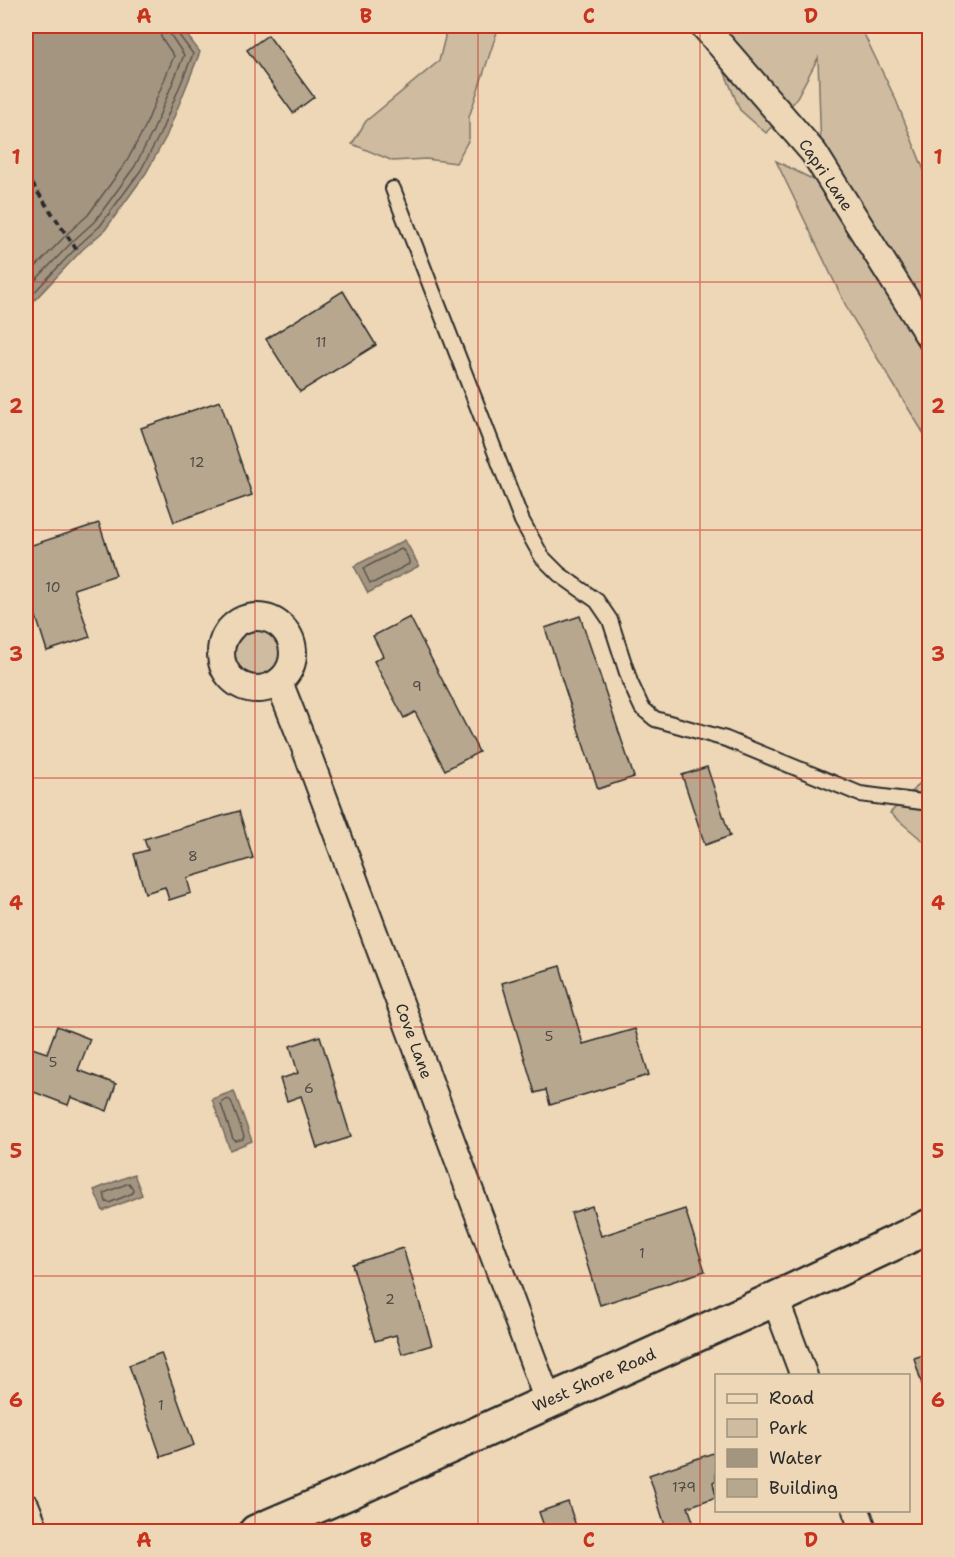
<svg xmlns="http://www.w3.org/2000/svg" width="955" height="1557" font-family="'Shantell Sans',sans-serif">
<style>
.green{fill:#cebba0;stroke:#7c7366;stroke-width:1.5}
.water{fill:#a49581;stroke:#746b5f;stroke-width:1.5}
.lines{fill:none;stroke-linecap:round;stroke-linejoin:round}
.shore{stroke:#5b554d;stroke-width:1.5}
.building{fill:#b7a78f;stroke:#2b2b2b;stroke-width:1.5}
.lane-casing{stroke:#2b2b2b;stroke-width:18}
.street-casing{stroke:#2b2b2b;stroke-width:30}
.secondary-casing{stroke:#2b2b2b;stroke-width:38}
.path{stroke:#2b2b2b;stroke-width:4;stroke-dasharray:6 4.5;stroke-linecap:butt}
.lane{stroke:#edd7b6;stroke-width:14}
.street{stroke:#edd7b6;stroke-width:26}
.secondary{stroke:#edd7b6;stroke-width:33}
.grid{fill:none;stroke:#c8321e;stroke-width:1.5;stroke-opacity:0.55}
.labels{text-anchor:middle;dominant-baseline:central;stroke-width:4.5;stroke-linejoin:round;paint-order:stroke}
.number-label{font-size:14px;fill:#4e4a44}
.street-label{font-size:16px;fill:#2b2b2b;stroke:#edd7b6}
.neatline{fill:none;stroke:#c8321e;stroke-width:2}
.grid-label{font-size:20px;text-anchor:middle;font-weight:bold;fill:#c8321e}
</style>
<rect width="100%" height="100%" fill="#edd7b6"/>
<filter id="ink" filterUnits="userSpaceOnUse"><feTurbulence type="fractalNoise" baseFrequency=".0167" numOctaves="2"/><feDisplacementMap in="SourceGraphic" scale="12" xChannelSelector="R" yChannelSelector="G"/><feConvolveMatrix kernelMatrix="1 2 1 2 8 2 1 2 1" color-interpolation-filters="sRGB"/></filter>
<g filter="url(#ink)">
<g class="green">
<path d="M443,26H499L469,117V139L456,163L426,159L393,161L352,144L366,121L439,61L445,37Z"/>
<path d="M711,26H860L896,100L929,183V442L849,312L776,161L822,184L818,58L795,101L766,133L740,110L718,56Z"/>
<circle cx="258" cy="654" r="23"/>
<path d="M929,774V846L890,813Z"/>
</g>
<g class="water">
<path d="M26,26H180L200,52L166,137L146,173L105,230L83,249L26,309Z"/>
<path d="M405,540L419,566L368,593L354,566Z"/>
<path d="M234,1091L252,1141L230,1150L212,1099Z"/>
<path d="M134,1174L142,1195L103,1211L94,1190Z"/>
</g>
<g class="lines">
<g class="shore">
<path d="M26,277L68,233L88,215L127,161L145,127L174,56L161,37L159,26"/>
<path d="M26,290L74,240L95,221L135,166L153,131L184,55L170,34L168,26"/>
<path d="M26,301L79,245L100,226L141,170L160,134L193,54L176,31V26"/>
<path d="M401,549C405,551 410,560 409,564L373,583H370L364,571V568Z"/>
<path d="M228,1099L231,1101L244,1136L243,1139L236,1141L233,1139L221,1104L222,1102Z"/>
<path d="M129,1183L133,1189V1193L109,1203L106,1202L104,1193Z"/>
</g>
</g>
<g class="building">
<path d="M268,35L314,97L293,113L247,50Z"/>
<path d="M343,291L376,345L300,392L266,339Z"/>
<path d="M220,401L252,495L174,522L141,428Z"/>
<path d="M99,523L116,575L74,589L90,637L47,651L26,585V547Z"/>
<path d="M580,616L634,777L598,789L545,628Z"/>
<path d="M410,617L479,752L445,770L415,712L404,718L374,661L383,656L373,636Z"/>
<path d="M707,767L730,836L705,845L682,775Z"/>
<path d="M239,811L253,858L187,878L191,893L169,900L165,887L145,893L134,854L148,850L144,839Z"/>
<path d="M560,966L583,1044L635,1029L649,1075L550,1105L546,1090L535,1093L502,983Z"/>
<path d="M57,1026L90,1039L78,1070L116,1084L107,1111L71,1097L68,1105L26,1089V1046L47,1053Z"/>
<path d="M320,1036L351,1137L317,1148L301,1096L287,1101L280,1079L298,1073L290,1046Z"/>
<path d="M592,1206L601,1236L685,1209L705,1271L600,1305L571,1213Z"/>
<path d="M403,1248L432,1345L402,1354L396,1335L375,1341L352,1264Z"/>
<path d="M161,1353L194,1445L161,1457L129,1365Z"/>
<path d="M930,1353V1411L914,1358Z"/>
<path d="M716,1452V1480L713,1482L716,1497L688,1507L695,1527L683,1532H667L649,1475Z"/>
<path d="M568,1502L578,1532H546L539,1512Z"/>
</g>
<g class="lines">
<defs>
<path id="lane" d="M393,189L522,521L542,557L559,574L597,601L610,620L630,682L642,708L655,719L726,739L860,794L930,803"/>
<g id="street">
<path d="M704,26L814,153L930,338"/>
<circle cx="257" cy="653" r="36"/>
<path d="M279,682L306,750L548,1401"/>
<path d="M775,1299L804,1376"/>
<path d="M26,1507L36,1532"/>
<path d="M856,1510L864,1532"/>
</g>
<path id="secondary" d="M256,1532L349,1492L775,1299L930,1226"/>
</defs>
<use href="#lane" class="lane-casing"/>
<use href="#street" class="street-casing"/>
<use href="#secondary" class="secondary-casing"/>
<path class="path" d="M26,175L79,253"/>
<use href="#lane" class="lane"/>
<use href="#street" class="street"/>
<use href="#secondary" class="secondary"/>
</g>
</g>
<path class="grid" d="M255,26V1532M478,26V1532M700,26V1532M26,282H930M26,530H930M26,778H930M26,1027H930M26,1276H930"/>
<g class="labels">
<g class="number-label">
<text x="321" y="342">11</text>
<text x="197" y="462">12</text>
<text x="53" y="587">10</text>
<text x="417" y="686">9</text>
<text x="193" y="856">8</text>
<text x="549" y="1036">5</text>
<text x="53" y="1062">5</text>
<text x="309" y="1088">6</text>
<text x="642" y="1253">1</text>
<text x="390" y="1299">2</text>
<text x="161" y="1405">1</text>
<text x="684" y="1487">179</text>
</g>
<g class="street-label">
<text transform="translate(826 175) rotate(56)">Capri Lane</text>
<text transform="translate(414 1041) rotate(70)">Cove Lane</text>
<text transform="translate(594 1380) rotate(-24)">West Shore Road</text>
</g>
</g>
<rect width="955" height="1557" fill="none" stroke="#edd7b6" stroke-width="66"/>
<rect x="715" y="1374" width="195" height="138" fill="#edd7b6" stroke="#9f927e" stroke-width="1.5"/>
<rect x="727" y="1394" width="30" height="9" fill="#edd7b6" stroke="#9f927e" stroke-width="1.5"/>
<text x="769" y="1404" font-size="18" fill="#2b2b2b">Road</text>
<rect x="727" y="1419" width="30" height="18" fill="#cebba0" stroke="#9f927e" stroke-width="1.5"/>
<text x="769" y="1434" font-size="18" fill="#2b2b2b">Park</text>
<rect x="727" y="1449" width="30" height="18" fill="#a49581" stroke="#9f927e" stroke-width="1.5"/>
<text x="769" y="1464" font-size="18" fill="#2b2b2b">Water</text>
<rect x="727" y="1479" width="30" height="18" fill="#b7a78f" stroke="#9f927e" stroke-width="1.5"/>
<text x="769" y="1494" font-size="18" fill="#2b2b2b">Building</text>
<rect x="33" y="33" width="889" height="1491" class="neatline"/>
<g class="grid-label">
<text x="144" y="23">A</text>
<text x="366" y="23">B</text>
<text x="589" y="23">C</text>
<text x="811" y="23">D</text>
<text x="16" y="164">1</text>
<text x="938" y="164">1</text>
<text x="16" y="413">2</text>
<text x="938" y="413">2</text>
<text x="16" y="661">3</text>
<text x="938" y="661">3</text>
<text x="16" y="910">4</text>
<text x="938" y="910">4</text>
<text x="16" y="1158">5</text>
<text x="938" y="1158">5</text>
<text x="16" y="1407">6</text>
<text x="938" y="1407">6</text>
<text x="144" y="1547">A</text>
<text x="366" y="1547">B</text>
<text x="589" y="1547">C</text>
<text x="811" y="1547">D</text>
</g>
</svg>
